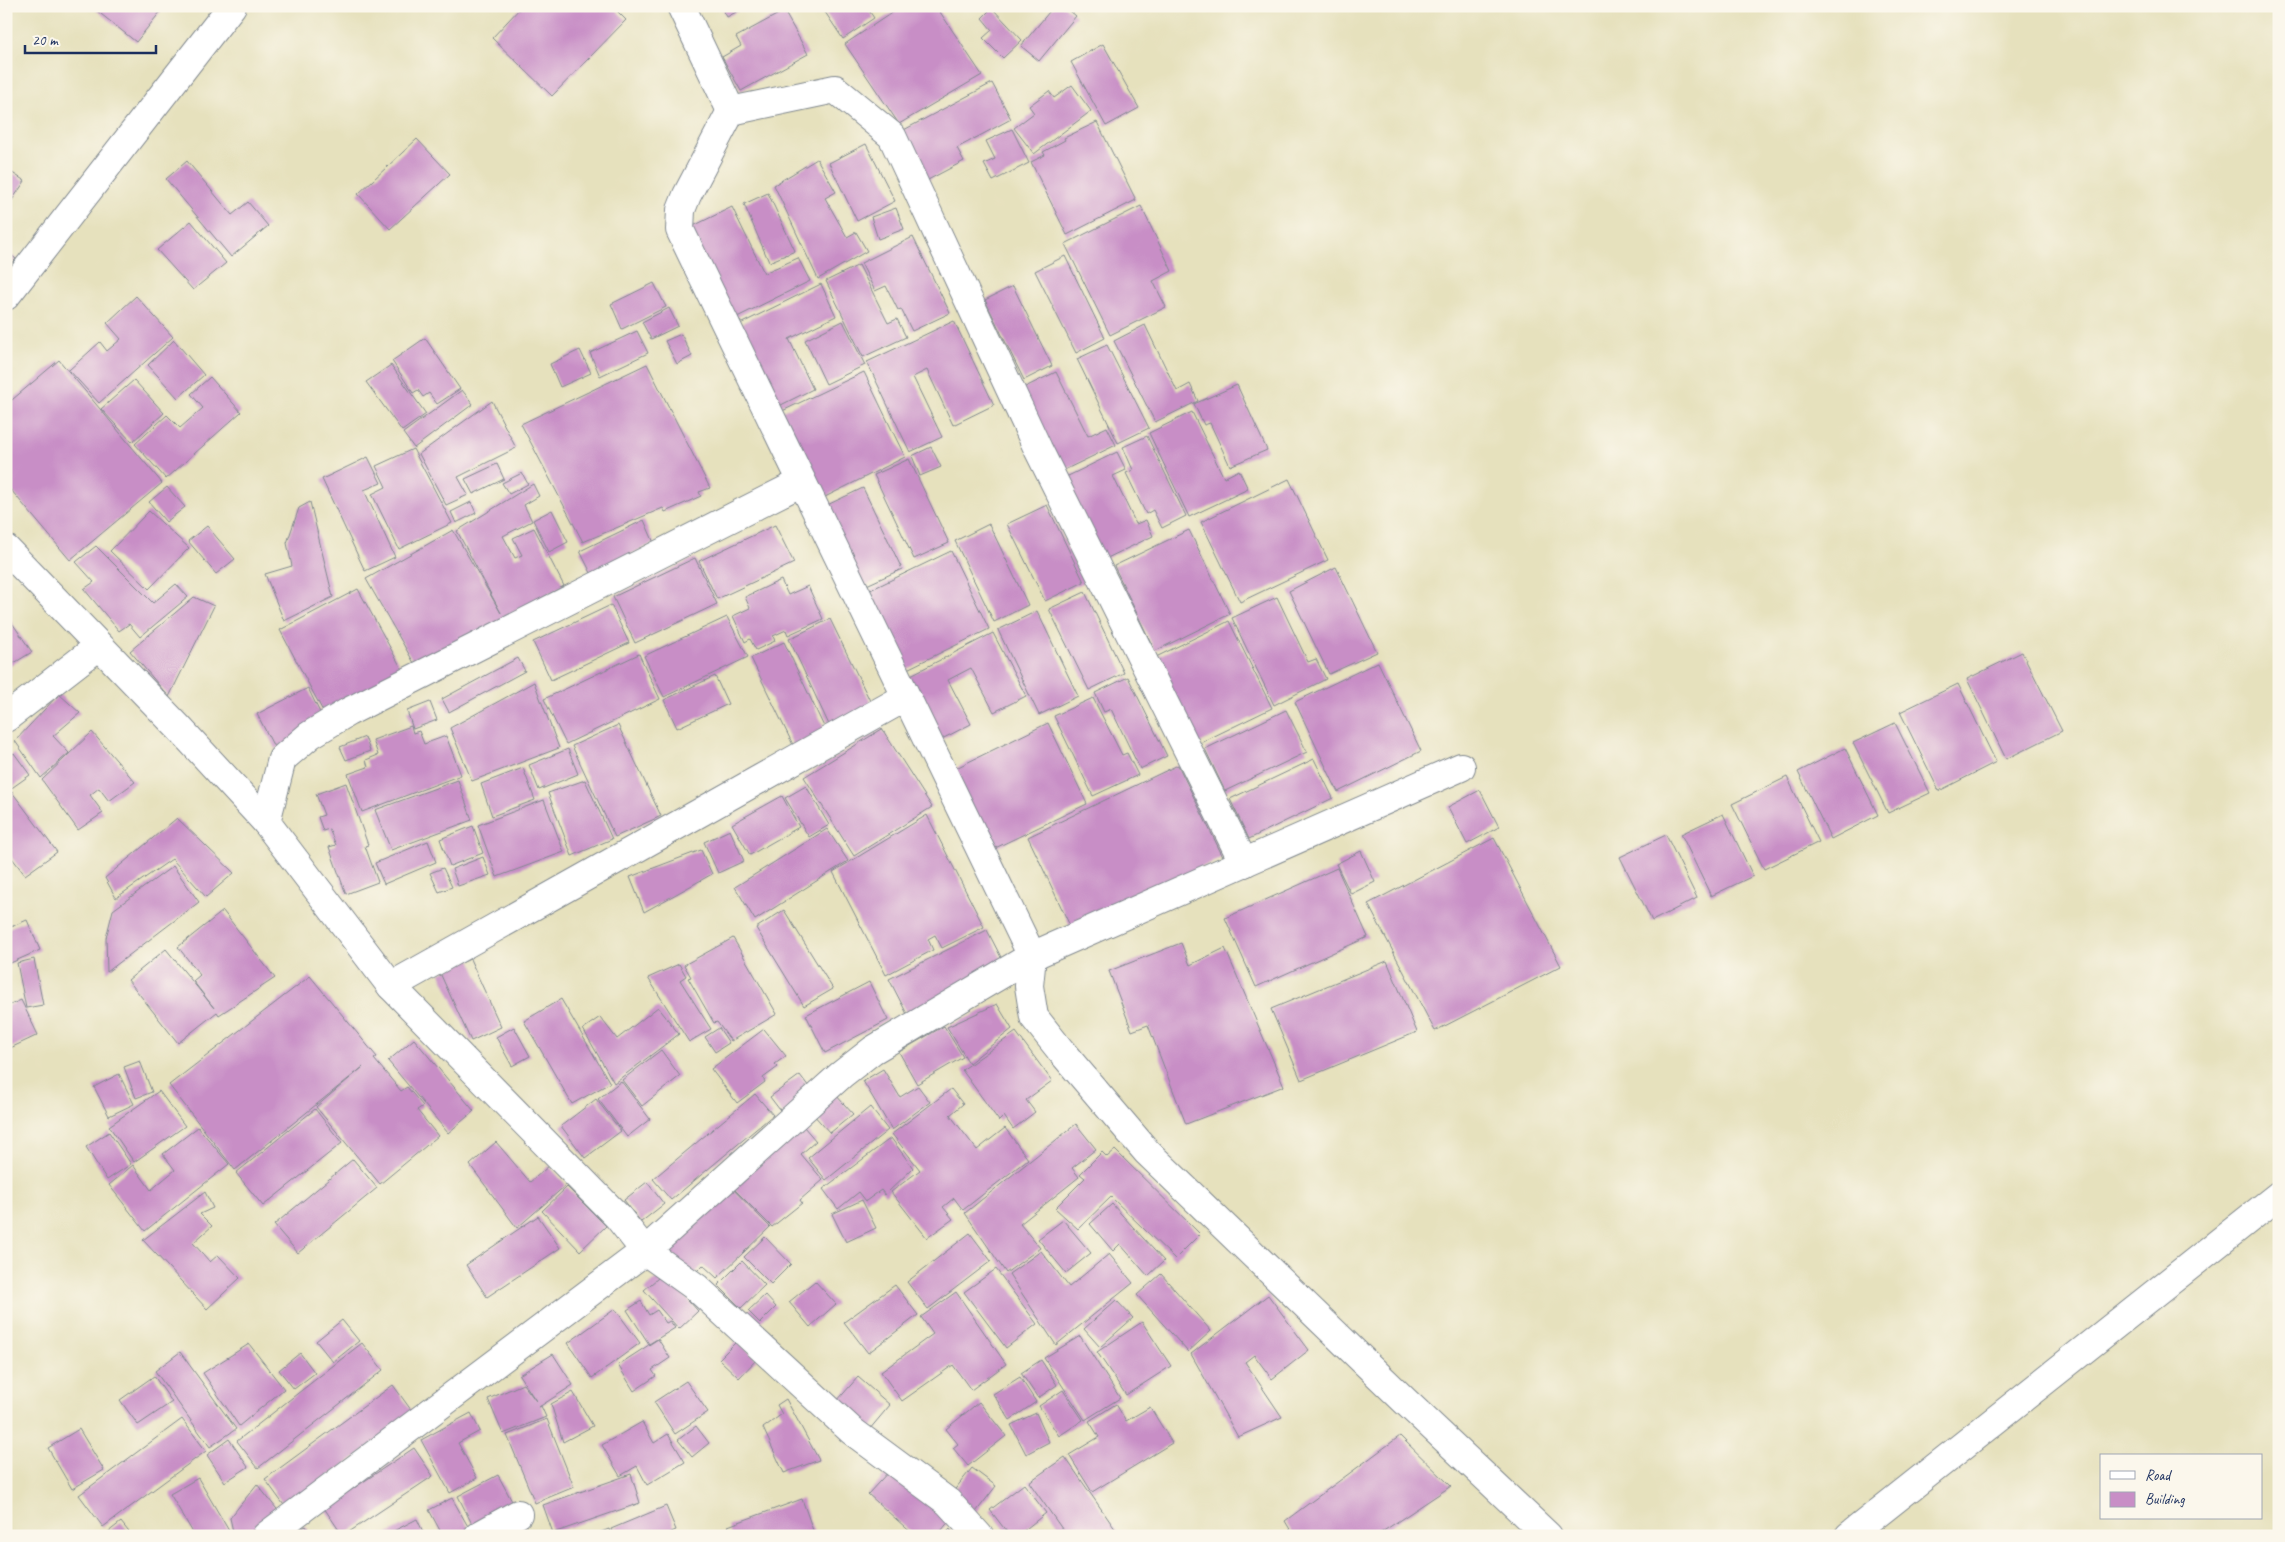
<svg xmlns="http://www.w3.org/2000/svg" width="2285" height="1542" font-family="Caveat,sans-serif">
<style>
.building{fill:#c88ec6}
.lines{fill:none;stroke-linecap:round;stroke-linejoin:round}
.minor-casing{stroke:#80888e;stroke-width:30}
.tertiary-casing{stroke:#80888e;stroke-width:30}
.minor{stroke:#fff;stroke-width:28}
.tertiary{stroke:#fff;stroke-width:28}
</style>
<rect width="100%" height="100%" fill="#fbf7ec"/>
<filter id="ink" filterUnits="userSpaceOnUse"><feTurbulence type="fractalNoise" baseFrequency=".02" numOctaves="2"/><feDisplacementMap in="SourceGraphic" scale="10" xChannelSelector="R" yChannelSelector="G"/><feConvolveMatrix kernelMatrix="1 2 1 2 8 2 1 2 1" color-interpolation-filters="sRGB"/></filter>
<filter id="wash" filterUnits="userSpaceOnUse"><feTurbulence type="fractalNoise" baseFrequency=".0096" numOctaves="4" result="noise"/><feDisplacementMap in="SourceGraphic" scale="20" xChannelSelector="R" yChannelSelector="G"/><feGaussianBlur stdDeviation="1.12" result="paint"/><feColorMatrix in="noise" values="0 0 0 0 0 0 0 0 0 0 0 0 0 0 0 0 0 1.4 0 .05"/><feComposite in="paint" operator="in"/></filter>
<g filter="url(#wash)">
<rect width="100%" height="100%" fill="#e6e1bd"/>
<g id="blocks">
<g class="building">
<path d="M91,6H165L136,42Z"/>
<path d="M522,6H612L626,20L552,96L492,38Z"/>
<path d="M721,6H747L727,17Z"/>
<path d="M821,6H866L874,18L843,39Z"/>
<path d="M902,6H936L982,75L899,124L845,44Z"/>
<path d="M1054,6H1064L1076,16L1039,61L1021,46Z"/>
<path d="M992,8L1022,40L1003,58L983,38L992,30L982,18Z"/>
<path d="M784,11L808,54L741,91L722,57L741,46L736,37Z"/>
<path d="M1103,44L1139,108L1106,126L1071,62Z"/>
<path d="M992,83L1011,119L957,148L964,161L926,181L900,132Z"/>
<path d="M1072,85L1091,111L1034,154L1014,128L1034,113L1029,106L1049,91L1054,98Z"/>
<path d="M1097,122L1136,200L1067,235L1031,162L1045,155L1043,152L1065,140L1064,138Z"/>
<path d="M1012,129L1029,163L993,181L984,164L995,159L986,141Z"/>
<path d="M417,139L450,174L390,229L358,194Z"/>
<path d="M866,144L895,201L857,221L829,163Z"/>
<path d="M817,159L836,192L825,198L847,237L856,232L867,251L818,279L774,185Z"/>
<path d="M187,161L232,215L248,202L268,226L231,257L166,179Z"/>
<path d="M6,169L25,181L6,209Z"/>
<path d="M768,193L795,251L769,262L744,204Z"/>
<path d="M1141,206L1172,271L1153,281L1166,307L1110,335L1065,244Z"/>
<path d="M732,207L764,273L798,258L810,281L729,321L689,228Z"/>
<path d="M896,208L904,229L878,239L871,217Z"/>
<path d="M191,221L226,263L193,290L157,250Z"/>
<path d="M913,237L950,313L912,331L901,309L898,310L886,286L875,291L861,263Z"/>
<path d="M6,251L16,259L6,269Z"/>
<path d="M1065,256L1105,338L1076,353L1035,271Z"/>
<path d="M859,265L888,323L897,319L906,337L863,357L826,281Z"/>
<path d="M654,283L666,307L622,329L611,304Z"/>
<path d="M821,284L836,316L789,339L813,389L775,408L736,326Z"/>
<path d="M1013,286L1052,366L1024,380L985,300Z"/>
<path d="M136,296L173,337L99,403L69,370L100,342L107,351L121,339L107,323Z"/>
<path d="M669,308L678,326L651,339L642,322Z"/>
<path d="M843,321L865,365L826,384L805,340Z"/>
<path d="M954,321L994,405L953,425L927,370L913,377L942,437L910,452L867,362Z"/>
<path d="M1145,325L1177,391L1190,384L1198,401L1155,422L1114,341Z"/>
<path d="M637,331L648,353L600,376L590,353Z"/>
<path d="M681,334L692,356L677,364L665,341Z"/>
<path d="M425,338L460,389L437,404L429,393L423,397L418,390L413,393L392,361Z"/>
<path d="M174,340L204,375L178,398L148,365Z"/>
<path d="M1107,345L1149,428L1118,443L1077,359Z"/>
<path d="M580,350L591,373L560,387L550,364Z"/>
<path d="M59,360L162,483L70,560L6,484V405Z"/>
<path d="M647,364L710,488L699,492L701,496L665,512L663,508L583,542L521,424Z"/>
<path d="M391,365L426,414L402,431L366,382Z"/>
<path d="M864,372L905,457L817,501L776,414Z"/>
<path d="M1056,372L1088,436L1107,427L1116,445L1060,472L1019,390Z"/>
<path d="M210,377L241,412L166,479L135,444L167,415L180,428L203,408L191,394Z"/>
<path d="M134,380L164,413L132,442L101,409Z"/>
<path d="M1237,385L1267,450L1230,466L1210,423L1204,425L1194,404Z"/>
<path d="M462,390L473,404L414,448L403,433Z"/>
<path d="M492,401L516,448L458,477L468,495L446,505L419,454Z"/>
<path d="M1192,412L1224,478L1239,470L1248,489L1189,517L1149,433Z"/>
<path d="M1147,436L1186,516L1162,528L1153,510L1146,514L1126,473L1133,470L1123,447Z"/>
<path d="M931,447L941,467L920,476L912,456Z"/>
<path d="M413,449L452,523L399,549L372,494L386,487L376,466Z"/>
<path d="M1117,452L1126,470L1113,476L1136,524L1146,520L1153,536L1101,561L1062,479Z"/>
<path d="M368,457L381,483L364,490L395,557L365,571L322,479Z"/>
<path d="M909,459L949,543L914,559L874,475Z"/>
<path d="M497,464L504,479L473,494L465,479Z"/>
<path d="M522,473L528,484L509,494L502,483Z"/>
<path d="M1289,479L1328,560L1240,602L1201,522Z"/>
<path d="M533,484L539,496L524,505L532,521L503,536L515,558L522,555L513,538L534,528L564,586L503,618L504,620L418,670L366,579L453,530L501,613L457,531Z"/>
<path d="M167,487L185,507L166,522L149,502Z"/>
<path d="M863,488L902,569L860,588L821,508Z"/>
<path d="M310,502L333,597L284,621L265,574L292,566L287,543L299,508Z"/>
<path d="M471,502L476,513L456,523L451,512Z"/>
<path d="M1047,505L1084,582L1045,601L1007,524Z"/>
<path d="M552,510L568,542L549,552L533,520Z"/>
<path d="M149,511L189,548L149,589L110,551Z"/>
<path d="M644,520L654,543L591,573L580,551Z"/>
<path d="M989,524L1028,605L994,622L955,541Z"/>
<path d="M775,525L794,563L717,599L699,561Z"/>
<path d="M207,526L235,559L216,574L188,541Z"/>
<path d="M1189,530L1230,614L1155,651L1114,566Z"/>
<path d="M96,546L153,603L176,584L188,597L140,637L129,624L119,631L84,589L94,582L76,562Z"/>
<path d="M951,551L989,629L899,673L860,595Z"/>
<path d="M695,558L717,604L635,643L613,597Z"/>
<path d="M1336,567L1377,652L1329,674L1289,591Z"/>
<path d="M781,580L788,595L808,586L823,619L788,635L786,630L773,636L775,641L756,650L750,639L745,642L733,616L750,608L745,597Z"/>
<path d="M358,589L404,673L325,715L280,630Z"/>
<path d="M1085,592L1124,673L1089,690L1049,609Z"/>
<path d="M194,597L214,606L169,697L130,651Z"/>
<path d="M1277,597L1308,662L1316,659L1326,679L1274,705L1232,618Z"/>
<path d="M611,605L629,643L551,680L533,642Z"/>
<path d="M1037,611L1078,696L1039,715L998,630Z"/>
<path d="M6,614L32,652L6,668Z"/>
<path d="M727,617L748,657L664,697L644,656Z"/>
<path d="M830,619L874,709L831,729L789,639Z"/>
<path d="M1229,621L1272,708L1196,745L1154,658Z"/>
<path d="M993,633L1026,696L994,712L971,668L948,680L971,724L936,742L903,679Z"/>
<path d="M784,642L826,731L794,747L751,658Z"/>
<path d="M2022,652L2062,731L2006,759L1967,679Z"/>
<path d="M639,654L660,699L566,744L544,699Z"/>
<path d="M518,658L525,671L449,712L442,699Z"/>
<path d="M1378,662L1421,751L1338,792L1295,702Z"/>
<path d="M715,676L728,704L677,728L664,700Z"/>
<path d="M1128,677L1167,756L1140,769L1111,709L1104,712L1095,693Z"/>
<path d="M534,682L559,748L472,781L450,728Z"/>
<path d="M1958,684L1996,762L1939,791L1900,712Z"/>
<path d="M308,688L325,723L275,749L257,714Z"/>
<path d="M59,694L80,713L53,736L69,753L41,778L15,741Z"/>
<path d="M1093,698L1122,755L1127,753L1138,775L1093,796L1054,716Z"/>
<path d="M430,702L437,720L413,729L407,711Z"/>
<path d="M1286,710L1307,752L1225,791L1205,749Z"/>
<path d="M1048,723L1087,804L989,851L950,771Z"/>
<path d="M1895,723L1930,793L1888,813L1853,743Z"/>
<path d="M618,725L661,816L615,837L572,746Z"/>
<path d="M411,726L413,733L419,731L424,744L446,736L461,775L362,812L348,774L368,767L366,760L378,755L373,740Z"/>
<path d="M882,729L932,807L854,856L804,777Z"/>
<path d="M92,732L135,782L109,801L99,788L90,795L103,813L78,830L42,780Z"/>
<path d="M365,737L370,751L346,760L340,747Z"/>
<path d="M1845,748L1878,815L1831,839L1798,772Z"/>
<path d="M568,749L578,774L539,790L529,765Z"/>
<path d="M14,753L30,775L6,792V759Z"/>
<path d="M1314,759L1333,798L1249,839L1230,799Z"/>
<path d="M1178,765L1223,857L1072,930L1028,837Z"/>
<path d="M523,768L535,800L492,816L481,784Z"/>
<path d="M1787,777L1819,842L1764,869L1732,804Z"/>
<path d="M458,780L472,820L391,850L375,810Z"/>
<path d="M585,780L612,839L572,856L548,793Z"/>
<path d="M346,783L368,845L365,846L378,882L346,894L329,847L336,845L329,829L323,831L318,817L324,815L316,794Z"/>
<path d="M806,786L829,825L809,837L785,798Z"/>
<path d="M1480,790L1499,827L1467,844L1448,807Z"/>
<path d="M12,792L57,852L25,875L6,850V794Z"/>
<path d="M782,796L799,827L750,855L732,824Z"/>
<path d="M544,800L564,852L497,877L478,825Z"/>
<path d="M1723,814L1753,876L1711,896L1681,834Z"/>
<path d="M927,815L984,927L942,948L935,935L928,939L933,950L886,975L833,872Z"/>
<path d="M177,818L234,873L206,897L172,859L116,898L105,878Z"/>
<path d="M473,826L483,853L450,866L440,839Z"/>
<path d="M827,829L848,861L755,920L735,887Z"/>
<path d="M730,830L744,861L718,873L704,842Z"/>
<path d="M1666,835L1697,898L1652,921L1620,857Z"/>
<path d="M1494,838L1561,966L1435,1031L1368,904Z"/>
<path d="M428,841L436,862L384,884L375,863Z"/>
<path d="M701,850L712,874L644,912L630,877Z"/>
<path d="M1361,851L1375,882L1351,894L1336,864Z"/>
<path d="M483,857L490,875L458,886L452,869Z"/>
<path d="M173,866L199,902L107,972L106,938L113,910Z"/>
<path d="M443,868L452,887L439,892L430,873Z"/>
<path d="M1337,868L1368,937L1256,987L1225,918Z"/>
<path d="M784,910L833,989L804,1006L756,928Z"/>
<path d="M223,911L275,978L219,1015L217,1012L178,1043L128,980L166,949L214,1008L193,981L200,975L178,947Z"/>
<path d="M27,920L40,950L6,965V929Z"/>
<path d="M987,930L1005,965L907,1014L889,979Z"/>
<path d="M733,938L777,1014L731,1041L717,1022L714,1023L688,978L691,977L684,965Z"/>
<path d="M1181,943L1190,965L1225,948L1284,1086L1186,1124L1148,1025L1132,1031L1109,971Z"/>
<path d="M34,959L43,1005L26,1008L17,963Z"/>
<path d="M470,959L501,1027L471,1041L440,973Z"/>
<path d="M1387,961L1417,1032L1301,1080L1271,1009Z"/>
<path d="M679,964L686,976L680,980L711,1029L689,1042L648,978Z"/>
<path d="M310,976L377,1057L374,1059L401,1091L407,1087L423,1106L417,1110L438,1136L380,1184L316,1107L363,1067L235,1170L169,1085Z"/>
<path d="M869,982L888,1020L825,1053L806,1015Z"/>
<path d="M561,999L610,1083L572,1104L524,1021Z"/>
<path d="M21,1000L38,1035L6,1050V1007Z"/>
<path d="M997,1004L1012,1029L969,1063L947,1027Z"/>
<path d="M658,1007L679,1034L614,1083L583,1029L600,1017L617,1039Z"/>
<path d="M944,1026L963,1057L917,1084L899,1052Z"/>
<path d="M514,1027L530,1056L512,1066L496,1037Z"/>
<path d="M719,1028L729,1043L715,1052L705,1037Z"/>
<path d="M764,1029L786,1056L775,1064L778,1067L763,1078L765,1082L737,1103L711,1069Z"/>
<path d="M1016,1032L1052,1081L1026,1100L1035,1112L1013,1129L1004,1116L999,1121L962,1070Z"/>
<path d="M414,1039L474,1111L448,1133L388,1061Z"/>
<path d="M661,1050L680,1076L642,1106L622,1080Z"/>
<path d="M140,1061L152,1092L136,1098L124,1067Z"/>
<path d="M883,1069L900,1097L918,1086L930,1102L892,1130L863,1081Z"/>
<path d="M119,1074L134,1104L109,1116L94,1087Z"/>
<path d="M800,1075L812,1091L783,1114L770,1097Z"/>
<path d="M621,1081L650,1119L627,1137L598,1099Z"/>
<path d="M951,1089L963,1104L950,1115L977,1150L1005,1128L1028,1159L963,1210L954,1198L943,1207L953,1219L927,1238L891,1192L920,1170L892,1134Z"/>
<path d="M159,1091L185,1126L134,1162L109,1126Z"/>
<path d="M755,1094L773,1115L671,1200L653,1179Z"/>
<path d="M835,1094L853,1114L830,1133L812,1113Z"/>
<path d="M596,1099L621,1131L585,1158L561,1126Z"/>
<path d="M870,1107L888,1130L826,1180L808,1158Z"/>
<path d="M315,1109L342,1143L263,1206L236,1173Z"/>
<path d="M1076,1124L1096,1149L1072,1168L1079,1177L1020,1224L1040,1248L1006,1273L965,1213Z"/>
<path d="M198,1127L229,1164L145,1231L109,1185L133,1165L151,1190L175,1170L163,1154Z"/>
<path d="M804,1127L816,1141L801,1154L823,1180L800,1200L802,1203L772,1227L731,1186Z"/>
<path d="M109,1132L131,1164L107,1180L86,1147Z"/>
<path d="M891,1138L913,1168L885,1195L881,1190L866,1201L859,1192L838,1209L823,1189Z"/>
<path d="M496,1142L530,1182L549,1166L566,1185L517,1228L470,1165Z"/>
<path d="M1115,1150L1200,1234L1175,1259L1111,1197L1078,1229L1055,1208L1085,1178L1080,1174L1102,1152L1107,1157Z"/>
<path d="M353,1159L377,1188L298,1253L274,1225Z"/>
<path d="M647,1182L664,1204L641,1222L624,1200Z"/>
<path d="M726,1182L770,1227L717,1278L703,1265L693,1275L660,1242Z"/>
<path d="M567,1187L606,1226L580,1251L542,1211Z"/>
<path d="M205,1192L213,1208L200,1214L212,1226L193,1243L210,1262L218,1255L240,1278L207,1309L143,1240Z"/>
<path d="M862,1200L876,1228L846,1242L832,1214Z"/>
<path d="M1112,1204L1164,1261L1148,1276L1120,1244L1113,1251L1090,1224Z"/>
<path d="M538,1216L560,1248L487,1297L466,1265Z"/>
<path d="M1063,1220L1091,1253L1066,1273L1038,1239Z"/>
<path d="M970,1233L991,1261L928,1309L907,1282Z"/>
<path d="M765,1237L791,1264L771,1284L744,1257Z"/>
<path d="M1041,1251L1069,1287L1109,1254L1133,1283L1056,1345L1009,1274Z"/>
<path d="M742,1261L765,1285L741,1308L718,1285Z"/>
<path d="M996,1269L1037,1324L1006,1348L964,1292Z"/>
<path d="M664,1273L698,1311L679,1329L644,1290Z"/>
<path d="M1161,1274L1211,1331L1188,1352L1137,1295Z"/>
<path d="M815,1281L836,1304L810,1327L789,1302Z"/>
<path d="M895,1285L918,1315L868,1353L844,1322Z"/>
<path d="M956,1292L1006,1364L971,1390L953,1365L902,1401L881,1372L933,1334L921,1317Z"/>
<path d="M765,1295L776,1307L760,1323L748,1311Z"/>
<path d="M1268,1295L1309,1350L1272,1379L1254,1355L1245,1362L1282,1417L1238,1437L1191,1354Z"/>
<path d="M1116,1300L1133,1318L1100,1347L1084,1329Z"/>
<path d="M641,1301L649,1315L657,1310L666,1323L670,1321L675,1328L649,1344L627,1310Z"/>
<path d="M615,1309L640,1343L592,1378L568,1343Z"/>
<path d="M342,1320L359,1341L333,1362L316,1341Z"/>
<path d="M1142,1322L1171,1366L1126,1395L1097,1352Z"/>
<path d="M1080,1336L1120,1398L1085,1420L1044,1358Z"/>
<path d="M658,1339L670,1358L652,1370L656,1376L634,1391L618,1365Z"/>
<path d="M737,1341L757,1359L739,1378L719,1359Z"/>
<path d="M362,1343L383,1370L258,1468L237,1441Z"/>
<path d="M249,1344L284,1389L239,1426L203,1373Z"/>
<path d="M180,1352L236,1429L210,1447L155,1371Z"/>
<path d="M300,1353L315,1373L294,1389L279,1370Z"/>
<path d="M553,1354L573,1385L539,1407L541,1406L546,1417L503,1434L488,1399L523,1384L536,1401L519,1375Z"/>
<path d="M1041,1360L1057,1385L1038,1398L1021,1373Z"/>
<path d="M154,1376L172,1402L138,1425L120,1400Z"/>
<path d="M858,1377L890,1405L869,1430L836,1402Z"/>
<path d="M1020,1377L1036,1402L1010,1420L993,1394Z"/>
<path d="M686,1381L708,1412L675,1434L654,1402Z"/>
<path d="M393,1385L414,1414L286,1508L265,1479Z"/>
<path d="M1063,1390L1083,1420L1059,1436L1039,1406Z"/>
<path d="M573,1392L593,1426L563,1442L551,1404Z"/>
<path d="M786,1399L819,1460L784,1473L763,1428L782,1414L777,1405Z"/>
<path d="M979,1402L1006,1436L968,1466L953,1448L958,1444L946,1429Z"/>
<path d="M1116,1404L1126,1421L1150,1407L1172,1443L1092,1492L1069,1455L1099,1437L1089,1421Z"/>
<path d="M471,1413L480,1431L458,1443L477,1478L450,1493L421,1440Z"/>
<path d="M1036,1413L1049,1442L1026,1454L1011,1425Z"/>
<path d="M182,1419L206,1451L103,1527L79,1495Z"/>
<path d="M547,1419L574,1487L535,1503L507,1435Z"/>
<path d="M642,1422L654,1443L668,1434L685,1462L647,1485L637,1466L620,1476L602,1445Z"/>
<path d="M696,1426L709,1443L692,1457L678,1440Z"/>
<path d="M79,1429L104,1470L72,1489L48,1448Z"/>
<path d="M1400,1436L1451,1486L1376,1536H1294L1285,1521Z"/>
<path d="M229,1439L248,1467L225,1482L207,1455Z"/>
<path d="M414,1448L433,1476L343,1536L324,1508Z"/>
<path d="M1065,1457L1120,1536H1067L1029,1482Z"/>
<path d="M972,1468L996,1486L976,1512L952,1493Z"/>
<path d="M891,1469L950,1520L937,1536H915L868,1494Z"/>
<path d="M631,1474L640,1503L553,1533L543,1505Z"/>
<path d="M498,1475L515,1507L474,1528L458,1496Z"/>
<path d="M198,1478L232,1536H195L170,1494Z"/>
<path d="M257,1484L280,1513L250,1536H234L230,1518Z"/>
<path d="M1024,1484L1046,1513L1017,1536H1010L990,1510Z"/>
<path d="M452,1498L470,1530L459,1536H443L429,1510Z"/>
<path d="M802,1499L815,1536H731L728,1526Z"/>
<path d="M666,1506L676,1530L662,1536H614L611,1529Z"/>
<path d="M417,1519L425,1536H384Z"/>
<path d="M121,1522L132,1536H103Z"/>
<path d="M306,1526L311,1536H288Z"/>
<path d="M609,1529L611,1536H591Z"/>
<path d="M950,1529L954,1536H943Z"/>
</g>
</g>
</g>
<g filter="url(#ink)">
<use href="#blocks" fill-opacity="0" stroke="#80888e" stroke-width="1"/>
<g class="lines">
<defs>
<g id="minor">
<path d="M681,6L731,111"/>
<path d="M731,111L687,195L681,210L680,230L1032,956L1029,986L1034,1017L1061,1051L1147,1152L1404,1400L1548,1536"/>
<path d="M731,111L835,89L892,136L1038,449L1244,863"/>
<path d="M6,296L232,6"/>
<path d="M6,549L179,728L266,822L391,986L618,1217L645,1251L697,1288L852,1431L948,1502L979,1536"/>
<path d="M6,718L99,646"/>
<path d="M266,822L282,759L310,735L348,712L802,482"/>
<path d="M391,986L906,697"/>
<path d="M266,1536L645,1251L841,1075L873,1050L1032,956L1461,767"/>
<path d="M478,1536L518,1514"/>
</g>
<path id="tertiary" d="M1849,1536L2279,1195"/>
</defs>
<use href="#minor" class="minor-casing"/>
<use href="#tertiary" class="tertiary-casing"/>
<use href="#minor" class="minor"/>
<use href="#tertiary" class="tertiary"/>
</g>
</g>
<rect width="2285" height="1542" fill="none" stroke="#fbf7ec" stroke-width="25"/>
<rect x="2100" y="1454" width="162" height="65" fill="#fbf7ec" stroke="#a1a7b3"/>
<rect x="2110" y="1471" width="25" height="8" fill="#ffffff" stroke="#a1a7b3"/>
<text x="2145" y="1480" font-size="15" fill="#1b2f5e">Road</text>
<rect x="2110" y="1492" width="25" height="15" fill="#c88ec6" stroke="#a1a7b3"/>
<text x="2145" y="1504" font-size="15" fill="#1b2f5e">Building</text>
<path d="M25 45v8h131v-8" fill="none" stroke="#1b2f5e" stroke-width="2.5"/>
<text x="32" y="45" font-size="15" fill="#1b2f5e" stroke="#fbf7ec" stroke-width="4" paint-order="stroke">20 m</text>
</svg>
